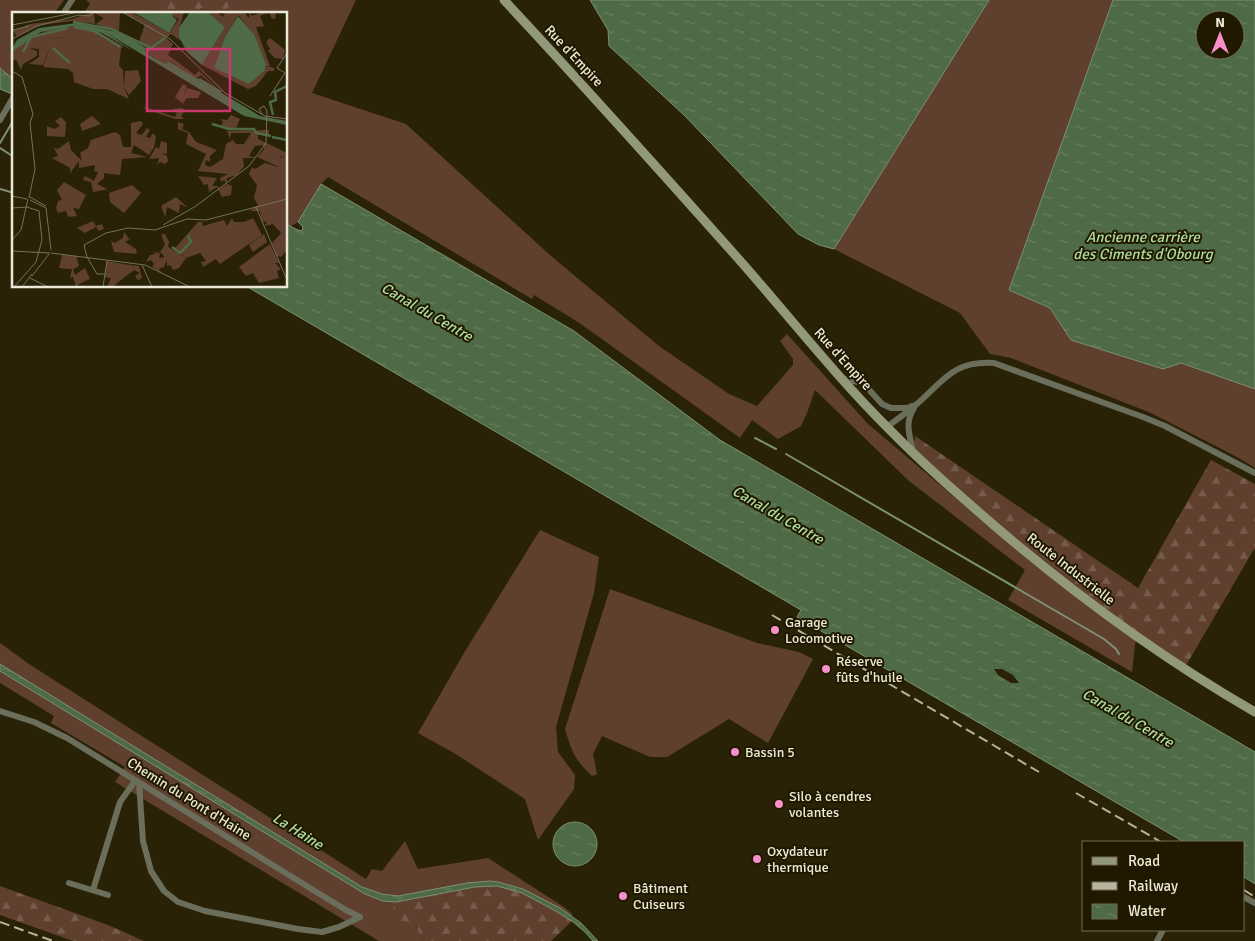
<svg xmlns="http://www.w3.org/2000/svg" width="1255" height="941" font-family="Signika,sans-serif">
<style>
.grass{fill:#5f402e}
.forest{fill:url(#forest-firs)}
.water{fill:url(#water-ripples);stroke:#7d9072;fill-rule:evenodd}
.pier{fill:#292207}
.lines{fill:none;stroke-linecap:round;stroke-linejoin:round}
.stream{stroke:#7d9072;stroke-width:2}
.minor{stroke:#6a6e5b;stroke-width:6}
.secondary{stroke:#92997a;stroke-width:9}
.rail{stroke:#b8b3a0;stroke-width:2;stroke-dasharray:10 5;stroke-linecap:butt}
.poi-dot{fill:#f98fc9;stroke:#201900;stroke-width:2}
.labels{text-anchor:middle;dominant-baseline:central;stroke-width:4;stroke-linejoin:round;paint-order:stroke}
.street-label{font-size:14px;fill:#ece8d8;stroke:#201900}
.poi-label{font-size:14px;fill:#ece8d8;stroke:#201900;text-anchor:start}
.water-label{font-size:15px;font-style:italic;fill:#aedca0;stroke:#201900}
.inset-river{fill:none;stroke:#4e6a46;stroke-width:2.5}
.inset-road{fill:none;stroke:#77715b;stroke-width:1}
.view{fill:#c8376e;fill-opacity:0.15;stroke:#c8376e;stroke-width:2.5}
.inset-edge{fill:none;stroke:#ece8d8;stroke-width:2.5}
</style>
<defs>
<pattern id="forest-firs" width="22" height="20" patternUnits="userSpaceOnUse" patternTransform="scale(1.25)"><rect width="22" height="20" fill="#5f402e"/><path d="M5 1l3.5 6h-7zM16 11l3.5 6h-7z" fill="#765c4c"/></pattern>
<pattern id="water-ripples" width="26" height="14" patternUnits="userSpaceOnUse" patternTransform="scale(1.25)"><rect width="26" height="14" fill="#4e6a46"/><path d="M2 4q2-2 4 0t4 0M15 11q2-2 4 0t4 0" fill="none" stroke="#687f60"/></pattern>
</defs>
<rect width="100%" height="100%" fill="#292207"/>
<g class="grass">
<path d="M0,0H64L54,14H14V80L0,68Z"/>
<path d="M86,0H142L157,14H83L90,4Z"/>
<path d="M224,0H356L312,93L406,124L551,256L659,346L729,394L757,406L793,365V359L780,341L787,334L868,424L1030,561L1136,636L1132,672L1008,600L1025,570L909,481L815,390L807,413L801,426L778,439L752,420L740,438L578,322L534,295L532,299L328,177L321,184L298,222L291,226L286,224V14H203L199,8L226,13L230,4Z"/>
<path d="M989,0H1113L1009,290L1050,308L1071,340L1166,367L1181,363L1255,389V468L1239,458L1151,413L1011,358L990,354L960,313L834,249Z"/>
<path d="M540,530L599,557L594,593L556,727L558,752L575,775L574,789L538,840L525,799L454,753L418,733L464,653Z"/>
<path d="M610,589L757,643L799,652L813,659L768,743L729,719L667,757H650L602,736L593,754L597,774L592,776C574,759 572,752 565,729Z"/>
<path d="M0,643L29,664L366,879L372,869L382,871L405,841L418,869L488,858L564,907L572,914V921L415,924L423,941H379L115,782L125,767L51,723L54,716L0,683Z"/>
</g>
<g class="forest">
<path d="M142,0H224L230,4L226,13L200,8L203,14H157Z"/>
<path d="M915,436L1138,588L1211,460L1255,484V550L1254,549L1184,669L1088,601L913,452Z"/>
<path d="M0,886L108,925L144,941H73L0,915Z"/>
<path d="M486,886C518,887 545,905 572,921L551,941H423L415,924L389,920L396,902L464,888Z"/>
</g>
<g class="water">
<path d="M590,0H989L834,249L819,245L798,234L684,115L609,46L608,30Z"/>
<path d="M1113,0H1255V389L1181,363L1163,369L1071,340L1050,308L1009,290ZM1205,20H1235V50H1205Z"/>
<path d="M0,68L14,80V95L0,89Z"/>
<path d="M321,184L574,331L720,440L1255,752V884L1244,877V842H1184L797,617L801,610L246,286H286V224L298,230L302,231L303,227L298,222Z"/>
<path d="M0,664L362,887L382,894L398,896L467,883L490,881L498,882L523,889L560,908L581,923L598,941H593L585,932L572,921L552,909L522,893L497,886L475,887L396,902L383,901L365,894L0,671Z"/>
<circle cx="575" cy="844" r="22"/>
</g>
<path class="pier" d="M994,669H1002L1013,675L1019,683H1011L998,675Z"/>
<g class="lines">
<g class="stream">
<path d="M0,143L13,121"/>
<path d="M0,148L14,157"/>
<path d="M0,189L14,193"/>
<path d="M755,438L776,449"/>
<path d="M786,454L1104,639L1116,649L1119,654"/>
</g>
<g class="minor">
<path d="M63,14L72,0"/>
<path d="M0,120L14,96"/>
<path d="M843,379L863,383L882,404L891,408H908L912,406"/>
<path d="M887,427C897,419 908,412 918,403C944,380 955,360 994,363L1143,417L1165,426L1255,473"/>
<path d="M913,452C910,435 904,424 914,408"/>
<path d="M0,711L34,722L67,738L318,893L346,910L360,917"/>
<path d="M139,783L143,841L151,871L164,891L178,902L205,911L298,929L322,932L339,927L360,917"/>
<path d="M69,883L108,895"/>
<path d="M93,890L120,802L135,781"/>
<path d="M1244,897L1255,903"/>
<path d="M1157,941L1163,930"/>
</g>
<path class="secondary" d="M504,0C585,87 664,175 743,264C791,319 836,376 888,428C922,463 959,495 996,527C1077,596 1163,659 1255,712"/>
<g class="rail">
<path d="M772,615L1039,772"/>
<path d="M1076,793L1161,842"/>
<path d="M1244,890L1255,897"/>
<path d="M0,922L53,941"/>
</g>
</g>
<g class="poi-dot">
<circle cx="775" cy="630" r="5"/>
<circle cx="826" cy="669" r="5"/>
<circle cx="735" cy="752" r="5"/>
<circle cx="779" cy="804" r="5"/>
<circle cx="757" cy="859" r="5"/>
<circle cx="623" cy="896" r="5"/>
</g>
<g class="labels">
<g class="street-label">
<text transform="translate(574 56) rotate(47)">Rue d'Empire</text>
<text transform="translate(843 359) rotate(48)">Rue d'Empire</text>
<text transform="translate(1071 569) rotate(38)">Route Industrielle</text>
<text transform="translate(189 799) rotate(32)">Chemin du Pont d'Haine</text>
</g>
<g class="poi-label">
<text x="785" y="622">Garage<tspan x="785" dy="16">Locomotive</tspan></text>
<text x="836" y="661">Réserve<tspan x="836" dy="16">fûts d'huile</tspan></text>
<text x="745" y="752">Bassin 5</text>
<text x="789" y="796">Silo à cendres<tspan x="789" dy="16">volantes</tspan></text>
<text x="767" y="851">Oxydateur<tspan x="767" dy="16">thermique</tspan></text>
<text x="633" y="888">Bâtiment<tspan x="633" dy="16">Cuiseurs</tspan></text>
</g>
<g class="water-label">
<text x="1143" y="237">Ancienne carrière<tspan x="1143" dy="17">des Ciments d'Obourg</tspan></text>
<text transform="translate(427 312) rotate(30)">Canal du Centre</text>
<text transform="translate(778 515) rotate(30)">Canal du Centre</text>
<text transform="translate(1128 718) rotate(30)">Canal du Centre</text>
<text transform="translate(298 831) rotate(32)">La Haine</text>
</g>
</g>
<g transform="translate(12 12)">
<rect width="275" height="275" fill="#292207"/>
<path d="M81,0H108L107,20L84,12L92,6L82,1L83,12L60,9L29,13L5,24L1,19L18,12L60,7ZM110,0H119L157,21L167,7L160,4L162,0H172L168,14L178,0L167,16L169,29L159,22L154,26L161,32L156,43L183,63L187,59L210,81L189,63L184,66L157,49L154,52L136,42L133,40L135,35L127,30L133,12ZM196,0H205L211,5L212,2L226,3L214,23L213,61L223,66L253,58L254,54L262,56V59H256L244,74L236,77L190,53L213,15ZM62,14L83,18L111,34L109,37L85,23L36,26L38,36L31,53L17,52L27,45V37L17,36L25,39V44L11,52L9,58L4,47L0,50V37L15,26L38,18ZM258,26L273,38L271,47L263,46L256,39L258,37L254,30ZM61,59L80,73L81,77L62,70ZM171,72L175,74L172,83L175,76L189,80L186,86H175L171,92L163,85ZM80,104L89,112L70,119L68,112ZM49,105L54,110L53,125L35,124V114L42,117L48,114L43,109ZM129,109L131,112L124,121L130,123L135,116L138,118L134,125L138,126L141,121L144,125L142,135L137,143L122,133L119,141L135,145L110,147L108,163L92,161V166L85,172L95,177L92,178L81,180L79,170L71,168L73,164L82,169L86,160L82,159L83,153L67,156V149L58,161V156L40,146L46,144L42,136L46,137L57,129L59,138L70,149L68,141L76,136L79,128L103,120L108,123L111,135H119V111ZM149,129L155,131V142L149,141L155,144L156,149L153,152L148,150L145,153L147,146L137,147L144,135L147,137ZM52,170L74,183L67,197L61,196L65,204L56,205L54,199L46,201L44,196L46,189L42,190L50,188L45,178ZM220,206L222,210H232L241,206L250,223L208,252L204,247L191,255L189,250L194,249L188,241L174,246L167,256L161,258L158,253L155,254V248L152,255L147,256L149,260L140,255L142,252L139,248L134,250L138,243L144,242L141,240L148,241L147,246L153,245L148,240L153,233L149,222H153L157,230L156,235L173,245L163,236L186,210H190L191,214L212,208L215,214ZM81,209L84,214L90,212L92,217L87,219L84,215L73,221L65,216ZM112,220L117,227L120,226L113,230L124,237L125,242L102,240L99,229L103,231L111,226ZM258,232L267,251H263L269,257L265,259L267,266L247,271L241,261L234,264L227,255Z" fill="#5f402e"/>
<path d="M213,0H232L237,6L238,0L240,4L251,0H263L264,6L260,7L257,0L248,4L252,14H257L244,15L258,54H254L242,22L227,4L213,3ZM126,58L129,69L117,83L112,76L113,59ZM133,95L163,105L165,101L161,97L169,96L173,98L169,104L172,107H163L131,96ZM219,103L228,107L224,116L214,118L209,114L211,110L208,107L215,108ZM166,110L172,112L170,117L177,120L184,130L205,138L198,144V150L194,148L193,153L198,155L211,147L214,132L221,128L224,132H232L239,121H219L218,127L215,119L257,118V123H246V127L275,141V238L269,245L265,244L260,231L269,221L261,212L252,214L255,210L250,209L248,199H238L246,193L242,186L245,173L237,162L240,155L243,157L253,151L266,155L268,146L271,144L255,134L252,138L251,133L243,134L237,144L244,146H231L232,154L225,163L215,166V172L220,174L219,183L210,185L205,175L197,180L196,172L192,173L186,164L205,166L200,174H205L208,177L215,172L212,168L209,170L208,166L216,162L186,159L194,142L174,132L176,121L166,117ZM164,185L176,196L168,192L167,201L155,195L153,205L149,194ZM252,222L255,230L241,240L237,233ZM64,244L67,254L61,256L63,263L73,256L78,267L65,273L67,275H64L61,265L58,266L60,257L48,256ZM101,251L127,254L130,266L126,268L123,264L128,261L122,258L100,275H95L99,266L93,265Z" fill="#5f402e"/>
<path d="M120,173L129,181L112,201L98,190L97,181Z" fill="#5f402e"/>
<path d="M63,18L83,22L109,37L107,54L111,58L112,76L117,87L95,77H81L56,57L31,55L38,36L34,32L36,26L56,25ZM255,134L273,142L268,145L267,155L245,145ZM50,243L64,244L67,254L61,257L47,256ZM95,249L115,253L117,254L103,266L93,265Z" fill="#5f402e"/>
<path d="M121,0H162L160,4L165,8L157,21ZM178,0H196L213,15L190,53L175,40L167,25V16ZM226,4L242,22L254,52L253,58L237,72L202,56L214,23ZM65,11L108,21L134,36L133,39L137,43L154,52L156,49L248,104L275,109V113L232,104L93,20L123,40L90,21L62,14L29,20L0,37L5,28L27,16Z" fill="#4e6a46"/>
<path class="inset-river" d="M61,10L99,17L139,36M62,15L82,19L108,35M41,36L58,51M139,36L153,26M0,38L18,26M11,40L19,25L56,16M187,67L209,80M261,103L258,90L264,88L263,80L275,74M200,112L217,117H242L244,121L259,124M260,125L275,128M160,235L168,241L179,230L176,223"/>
<path class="inset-road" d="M110,0L158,27L213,81L253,104L275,107M0,13L67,0M1,18L17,14M0,27L25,14L67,3L78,4L82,0M0,59L10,65L21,102L18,111L23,157L17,186M258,84L273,61L265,56L275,41M0,184L15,187M18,185L34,194M18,188L34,196L39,238M244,195L275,268M0,196L15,195L27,199L30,228L24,250L2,275M151,213L184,194L237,154L254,131L255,99L252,94L247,97L250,102M0,228L9,218L16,187M0,239L38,241M39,241L133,253L178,275M75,245L85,262H93M75,245L72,233L94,221L116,216L143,218L175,207L194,208L275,187M130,253L140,275M20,264L37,242M18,266L36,275M10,275L20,262M91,275L95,249"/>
<path class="view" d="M135,37H218V99H135Z"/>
<rect width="275" height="275" class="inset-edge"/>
</g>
<rect x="1082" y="841" width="162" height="90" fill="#201900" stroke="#726c56"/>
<rect x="1092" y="857" width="25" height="8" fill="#92997a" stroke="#726c56"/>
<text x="1128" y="866" font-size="15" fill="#ece8d8">Road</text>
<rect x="1092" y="882" width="25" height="8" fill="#b8b3a0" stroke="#726c56"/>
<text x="1128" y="891" font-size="15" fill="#ece8d8">Railway</text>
<rect x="1092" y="904" width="25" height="15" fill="url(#water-ripples)" stroke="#726c56"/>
<text x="1128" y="916" font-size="15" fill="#ece8d8">Water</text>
<g transform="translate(1220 35)"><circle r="24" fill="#201900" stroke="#726c56"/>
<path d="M0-4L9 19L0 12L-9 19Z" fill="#f98fc9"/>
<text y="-8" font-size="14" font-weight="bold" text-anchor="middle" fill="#ece8d8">N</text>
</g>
</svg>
